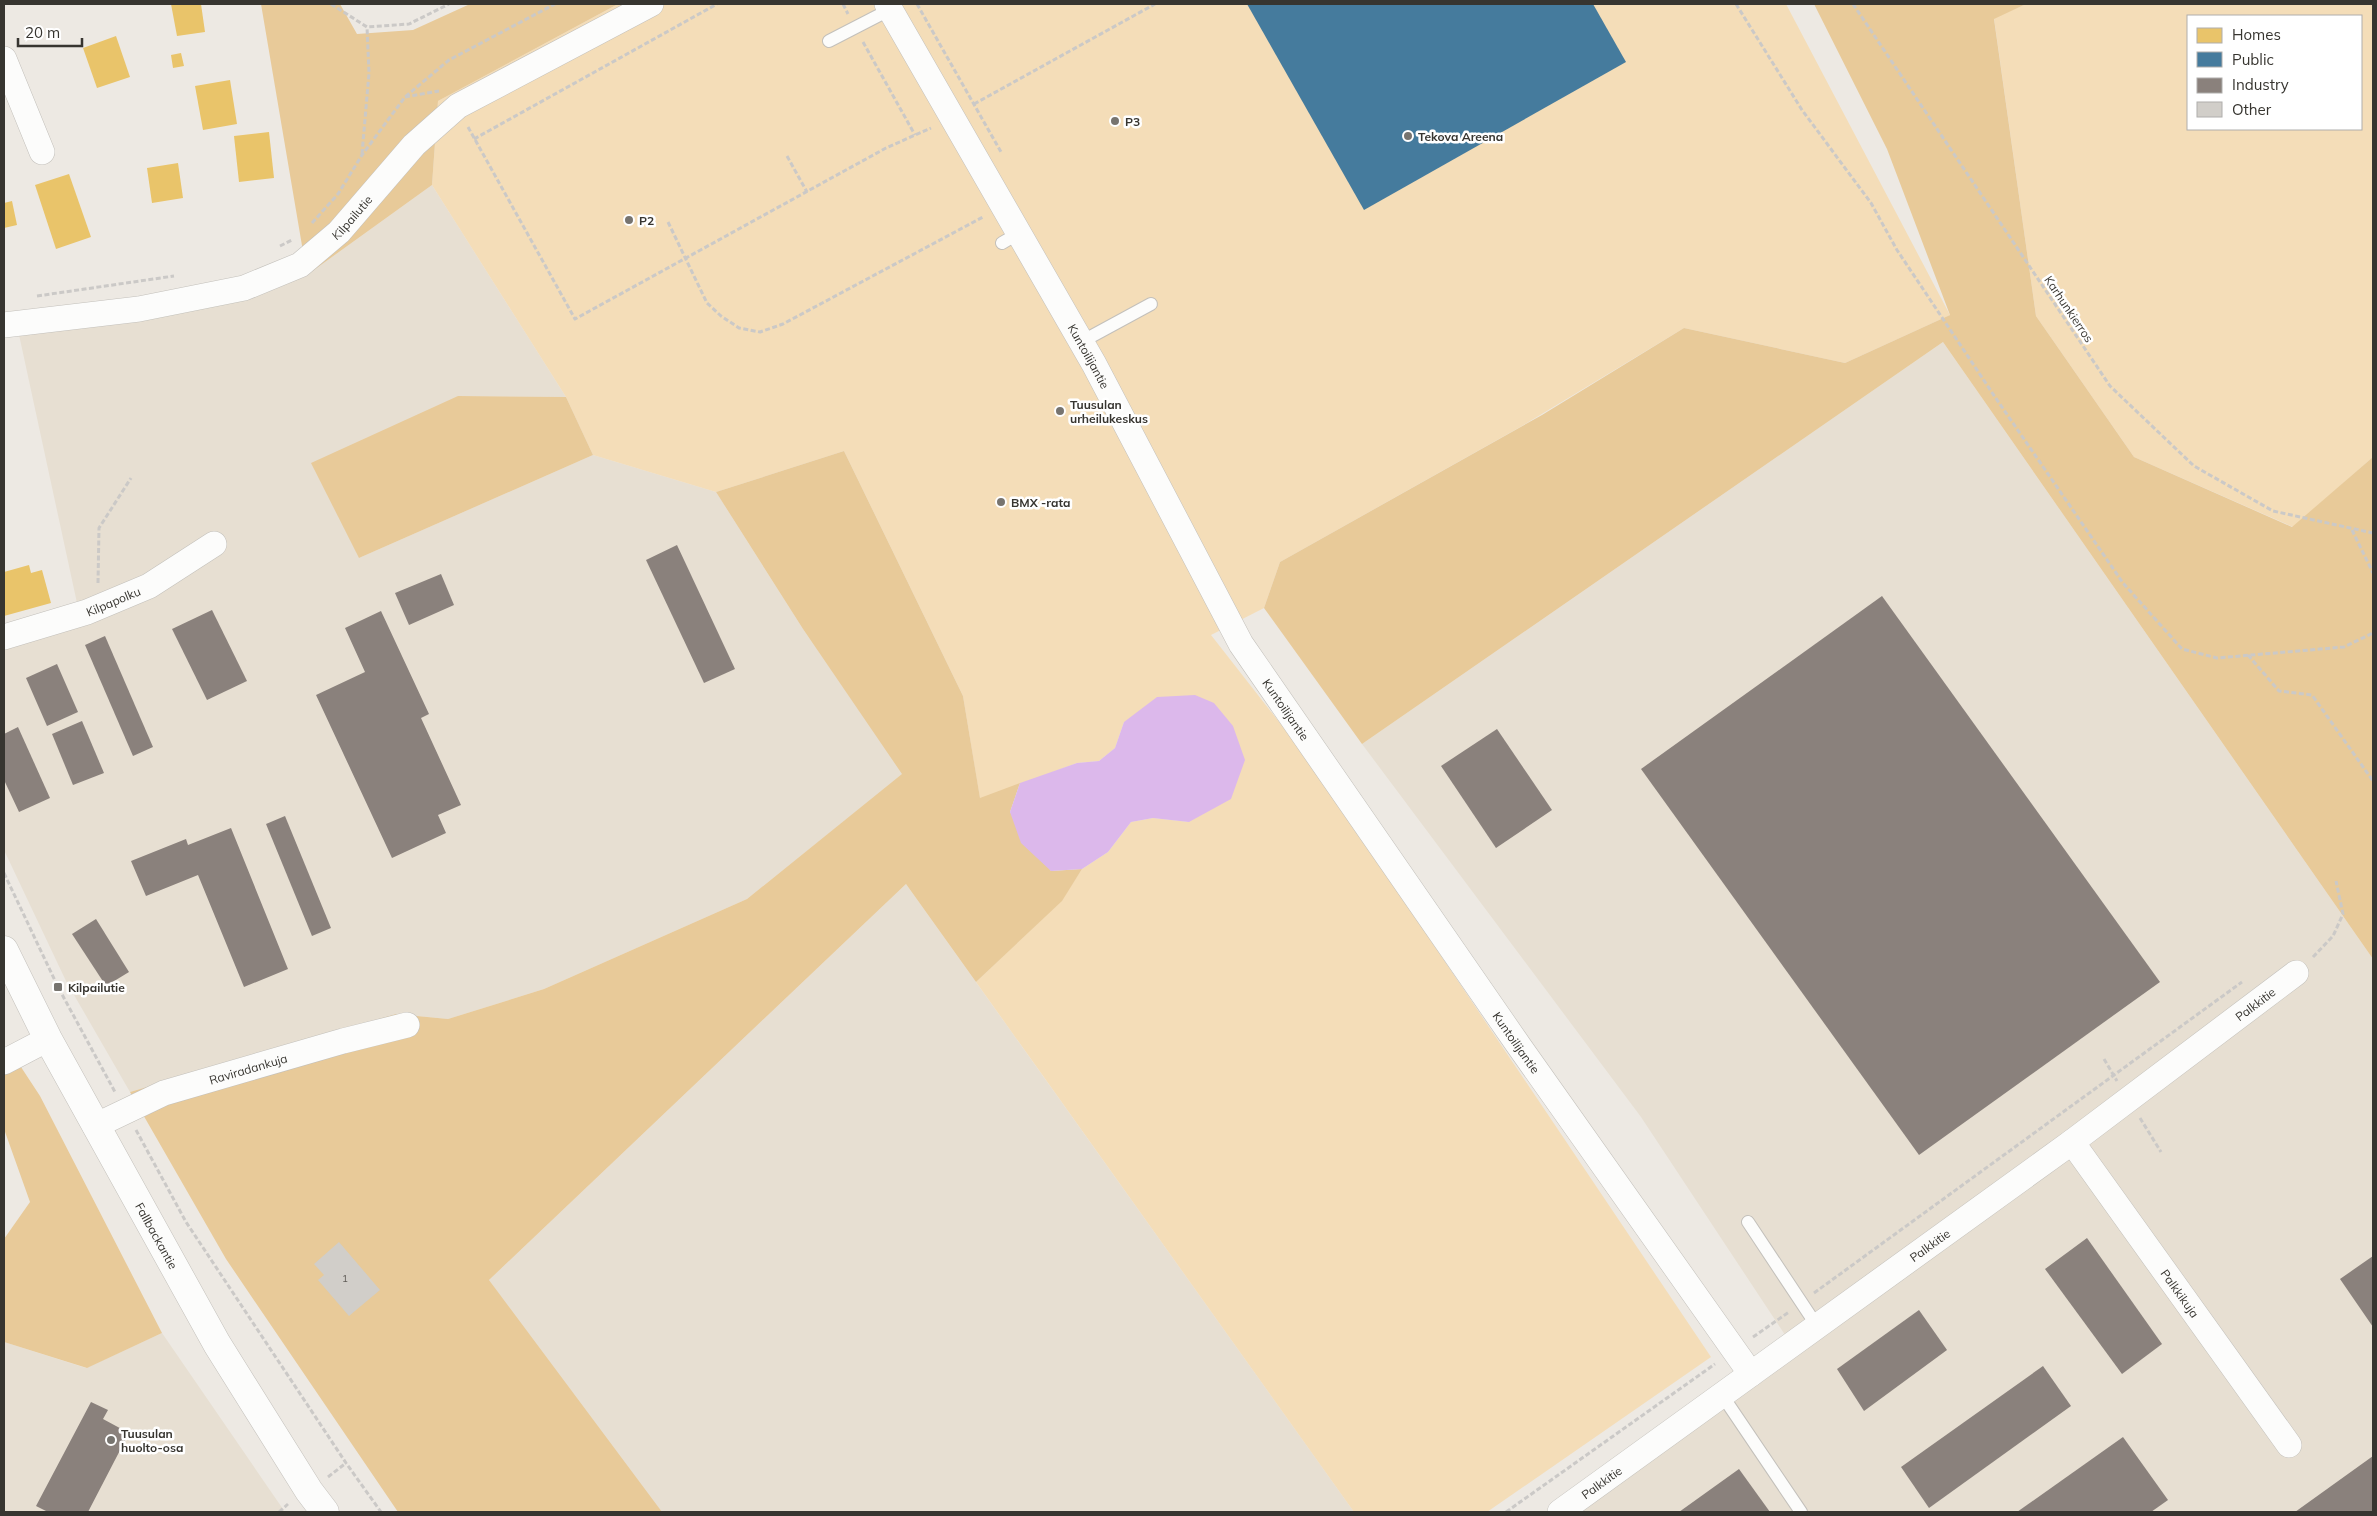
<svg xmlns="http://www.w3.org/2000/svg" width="2377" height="1516" font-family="Mulish,sans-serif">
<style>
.built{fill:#e7dfd2}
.green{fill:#f4ddb8;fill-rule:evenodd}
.forest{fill:#e8ca99}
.water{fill:#dcb8eb}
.homes{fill:#e9c46a}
.public{fill:#457b9d}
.industry{fill:#8a817c}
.building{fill:#d1cec9}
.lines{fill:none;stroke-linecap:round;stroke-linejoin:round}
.lane-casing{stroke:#c3c0bb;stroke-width:14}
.street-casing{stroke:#c3c0bb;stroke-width:26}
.secondary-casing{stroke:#c3c0bb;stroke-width:29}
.path{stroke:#cbc9c7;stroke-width:3;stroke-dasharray:5 2.5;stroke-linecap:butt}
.lane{stroke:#fcfcfb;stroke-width:12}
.street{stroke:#fcfcfb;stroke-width:25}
.secondary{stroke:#fcfcfb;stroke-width:28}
.poi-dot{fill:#77746f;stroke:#fff;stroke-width:2}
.labels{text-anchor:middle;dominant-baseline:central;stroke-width:5;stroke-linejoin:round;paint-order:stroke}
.number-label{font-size:10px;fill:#5e5b56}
.poi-label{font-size:12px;font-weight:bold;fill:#373530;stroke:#fff;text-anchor:start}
.street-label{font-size:12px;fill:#373530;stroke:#fff}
</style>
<rect width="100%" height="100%" fill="#ede9e3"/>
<g class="built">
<path d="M432,185L566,397L458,396L359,558L593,455L716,492L803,629L903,774L747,899L544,989L448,1019L396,1014L130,1092L66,981L4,850V625L77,603L18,330L307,275Z"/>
<path d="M1943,342L2373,959V1512H1578L1795,1350L1641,1117L1362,744Z"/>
<path d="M906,884L1354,1512H650L489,1280Z"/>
<path d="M162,1333L285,1512H4V1342L86,1368Z"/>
</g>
<g class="green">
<path d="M618,4H1786L1950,315L1845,363L1684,328L1522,426L1280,562L1264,608L1211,635L1312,764L1711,1357L1487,1512H1354L976,982L1061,901L1082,869L1108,852L1131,822L1153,818L1189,822L1124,722L1115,748L1099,761L1077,763L980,799L963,696L844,451L716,492L593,455L566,397L432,185L438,101Z"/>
<path d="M2026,4H2373V457L2293,527L2134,457L2036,316L1994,18ZM2188,16H2361V129H2188Z"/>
</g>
<g class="forest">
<path d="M261,4H340L357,34L413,30L470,4H618L438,101L432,185L307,275Z"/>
<path d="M1814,4H2026L1994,19L2036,316L2134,457L2292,527L2373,457V959L1943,342L1362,744L1264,608L1280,562L1542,415L1684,328L1845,363L1950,315L1887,149Z"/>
<path d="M458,396L566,397L593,455L359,558L311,463Z"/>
<path d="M844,451L963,696L980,798L1020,783L1010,812L1051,871L1082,869L1062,901L976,982L906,884L489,1280L662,1512H398L226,1259L130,1092L396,1014L448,1019L544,989L747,899L902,774L803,629L716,492Z"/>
<path d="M21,1067L40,1096L162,1333L87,1368L4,1342V1239L30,1202L4,1129V1075Z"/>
</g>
<path class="water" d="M1195,695L1214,703L1233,726L1245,760L1231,799L1189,822L1153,818L1131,822L1108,852L1082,869L1051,871L1021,843L1010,812L1020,783L1077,763L1099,761L1115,748L1124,722L1157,697Z"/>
<g class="homes">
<path d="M171,4H201L205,32L177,36Z"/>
<path d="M116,36L130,77L97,88L83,48Z"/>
<path d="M181,53L184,66L173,68L171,55Z"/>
<path d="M230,80L237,124L203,130L195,86Z"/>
<path d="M269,132L274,178L239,182L234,136Z"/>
<path d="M178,163L183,198L152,203L147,168Z"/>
<path d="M69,174L91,237L56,249L35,185Z"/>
<path d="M12,201L17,225L4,228V203Z"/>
<path d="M29,565L31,573L42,570L51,603L4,616V572Z"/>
</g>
<path class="public" d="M1247,4H1593L1626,62L1364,210Z"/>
<g class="industry">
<path d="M677,545L735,669L704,683L646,560Z"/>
<path d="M441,574L454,605L409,625L395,593Z"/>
<path d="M1882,596L2160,982L1919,1155L1641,769Z"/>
<path d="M212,610L247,681L207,700L172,629Z"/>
<path d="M381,611L429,714L421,718L461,805L438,815L446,833L392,858L316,695L365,672L345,628Z"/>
<path d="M105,636L153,747L133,756L85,645Z"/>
<path d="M57,664L78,712L47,726L26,678Z"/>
<path d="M82,721L104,773L73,785L52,734Z"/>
<path d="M18,727L50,798L19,812L4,780V734Z"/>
<path d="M1497,729L1552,810L1496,848L1441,766Z"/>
<path d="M285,816L331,928L312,936L266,824Z"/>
<path d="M231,828L288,969L244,987L198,875L146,896L131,861L186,839L188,845Z"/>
<path d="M96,919L129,972L106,986L72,934Z"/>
<path d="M2087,1238L2162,1344L2122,1374L2045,1269Z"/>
<path d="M2373,1256V1327L2340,1279Z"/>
<path d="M1919,1310L1947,1350L1864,1411L1837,1369Z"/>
<path d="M2043,1366L2071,1406L1929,1508L1901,1467Z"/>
<path d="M91,1402L108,1410L103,1419L129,1433L88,1512H48L36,1506Z"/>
<path d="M2123,1437L2168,1500L2151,1512H2017Z"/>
<path d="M2373,1456V1512H2295Z"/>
<path d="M1739,1469L1770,1512H1679Z"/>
</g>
<path class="building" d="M339,1242L380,1290L349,1316L318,1280L324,1275L314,1264Z"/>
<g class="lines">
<defs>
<g id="lane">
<path d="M829,41L893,8"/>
<path d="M1002,243L1019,233"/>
<path d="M1081,342L1151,304"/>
<path d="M1748,1222L1817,1326"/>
<path d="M1722,1395L1801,1512"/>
</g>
<g id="street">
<path id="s1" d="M887,4L1094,364L1241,644L1519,1046L1751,1374"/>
<path d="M4,59L42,152"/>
<path id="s2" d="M4,325L139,309L244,288L300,265L339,232L414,145L458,106L651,4"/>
<path id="s3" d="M4,637L87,612L149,586L214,544"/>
<path d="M4,1062L48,1039"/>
<path id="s4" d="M95,1126L164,1093L343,1041L407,1025"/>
<path id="s5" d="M2072,1142L2289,1445"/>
<path id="s6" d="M1560,1512L2072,1142L2296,973"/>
</g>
<g id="secondary">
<path id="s7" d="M4,950L48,1039L217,1344L309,1491L325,1512"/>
</g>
</defs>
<use href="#lane" class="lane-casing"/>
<use href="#street" class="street-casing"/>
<use href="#secondary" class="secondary-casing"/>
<g class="path">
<path d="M331,4L367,27L409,24L449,4"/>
<path d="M843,4L848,14"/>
<path d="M917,4L1001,152"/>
<path d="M1736,4L1802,110L1871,203L1897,250L1995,397L2123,583L2182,649L2217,658L2344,647L2373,633"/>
<path d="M1853,4L2110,386L2194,466L2273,511L2373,533"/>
<path d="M863,42L915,135"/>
<path d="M405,97L439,91"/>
<path d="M974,104L1155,4"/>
<path d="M468,127L575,319L886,148L931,128"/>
<path d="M474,139L717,4"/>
<path d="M362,154L369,73L367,27"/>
<path d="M787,156L807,192"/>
<path d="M668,222L707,303L721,316L739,328L760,332L783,324L983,217"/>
<path d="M312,223L338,194L362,155L405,97L449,60L555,4"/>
<path d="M280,246L292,240"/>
<path d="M37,296L174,276"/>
<path d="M2352,530L2373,573"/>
<path d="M98,583L99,528L131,478"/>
<path d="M2248,655L2279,691L2312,695L2373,781"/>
<path d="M4,873L58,987L115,1092"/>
<path d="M2313,957L2333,936L2343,914L2336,881"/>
<path d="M2104,1059L2117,1081"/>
<path d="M2140,1118L2161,1152"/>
<path d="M136,1130L186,1222L346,1463L381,1512"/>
<path d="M1814,1293L2242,982"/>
<path d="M1753,1337L1789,1312"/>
<path d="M328,1477L346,1463"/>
<path d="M279,1512L288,1504"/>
<path d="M1506,1512L1715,1364"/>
</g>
<use href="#lane" class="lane"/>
<use href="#street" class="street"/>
<use href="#secondary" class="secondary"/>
</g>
<g class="poi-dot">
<circle cx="1115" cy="121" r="5"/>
<circle cx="1408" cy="136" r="5"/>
<circle cx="629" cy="220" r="5"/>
<circle cx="1060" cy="411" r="5"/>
<circle cx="1001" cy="502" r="5"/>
<rect x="53" y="982" width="10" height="10" rx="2.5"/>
<circle cx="111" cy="1440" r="5"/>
</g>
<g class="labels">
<g class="number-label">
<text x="345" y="1278">1</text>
</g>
<g class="poi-label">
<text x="1125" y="121">P3</text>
<text x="1418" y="136">Tekova Areena</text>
<text x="639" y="220">P2</text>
<text x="1070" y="404">Tuusulan<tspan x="1070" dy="14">urheilukeskus</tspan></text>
<text x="1011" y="502">BMX -rata</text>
<text x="68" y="987">Kilpailutie</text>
<text x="121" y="1433">Tuusulan<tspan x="121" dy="14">huolto-osa</tspan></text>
</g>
<g class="street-label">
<text stroke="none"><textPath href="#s2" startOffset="374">Kilpailutie</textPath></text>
<text transform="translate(2069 309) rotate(56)">Karhunkierros</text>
<text stroke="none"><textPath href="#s1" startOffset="406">Kuntoilijantie</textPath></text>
<text stroke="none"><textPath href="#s3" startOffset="115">Kilpapolku</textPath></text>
<text stroke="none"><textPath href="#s1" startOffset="811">Kuntoilijantie</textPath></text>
<text stroke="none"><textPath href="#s6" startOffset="861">Palkkitie</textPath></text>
<text stroke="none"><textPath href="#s1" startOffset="1216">Kuntoilijantie</textPath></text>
<text stroke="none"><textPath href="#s4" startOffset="164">Raviradankuja</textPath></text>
<text stroke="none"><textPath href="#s7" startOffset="324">Fallbackantie</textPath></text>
<text stroke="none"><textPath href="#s6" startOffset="456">Palkkitie</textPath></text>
<text stroke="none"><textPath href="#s5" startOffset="186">Palkkikuja</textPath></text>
<text stroke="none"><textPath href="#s6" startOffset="51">Palkkitie</textPath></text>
</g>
</g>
<rect width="2377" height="1516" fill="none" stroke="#373530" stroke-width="10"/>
<rect x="2187" y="15" width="175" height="115" fill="#ffffff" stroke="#afaeac"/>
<rect x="2197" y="28" width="25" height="15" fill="#e9c46a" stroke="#afaeac"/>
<text x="2232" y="40" font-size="15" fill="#373530">Homes</text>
<rect x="2197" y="52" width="25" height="15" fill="#457b9d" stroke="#afaeac"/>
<text x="2232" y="65" font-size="15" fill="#373530">Public</text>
<rect x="2197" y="78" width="25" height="15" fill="#8a817c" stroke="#afaeac"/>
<text x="2232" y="90" font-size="15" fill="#373530">Industry</text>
<rect x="2197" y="102" width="25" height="15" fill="#d1cec9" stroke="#afaeac"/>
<text x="2232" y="115" font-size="15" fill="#373530">Other</text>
<path d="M18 38v8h64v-8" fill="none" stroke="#373530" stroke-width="2.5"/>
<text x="25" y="38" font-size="15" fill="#373530" stroke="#ffffff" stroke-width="4" paint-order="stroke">20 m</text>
</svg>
